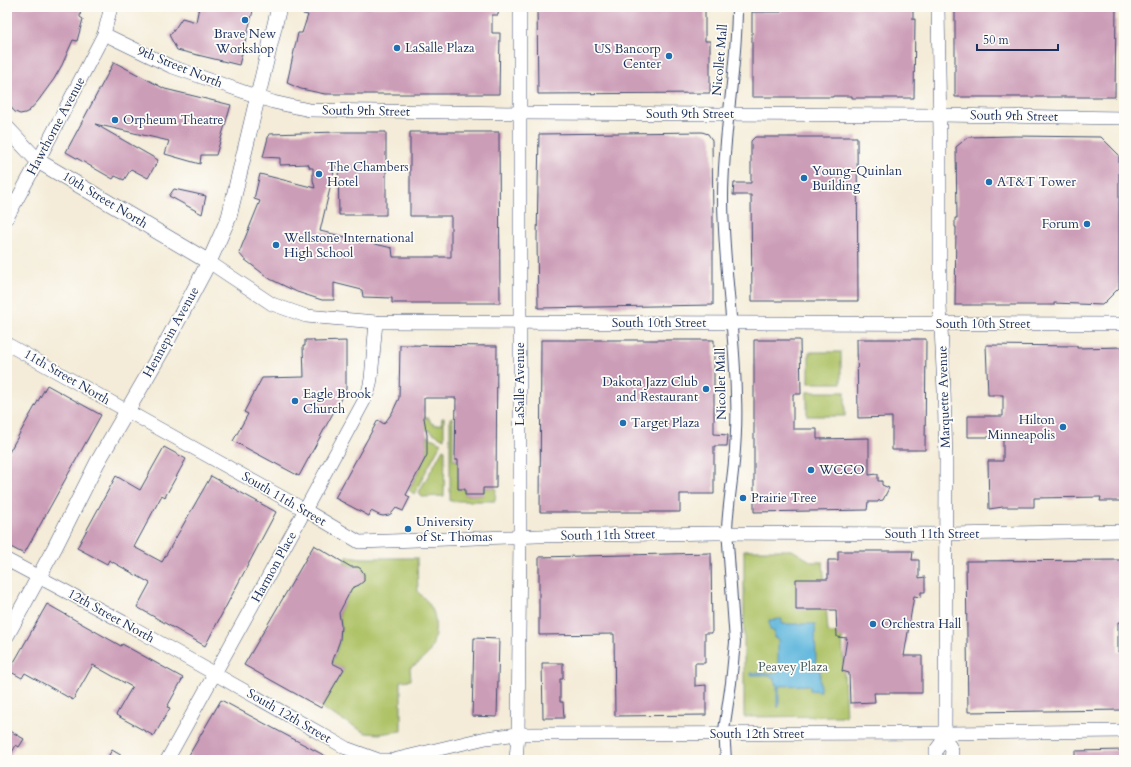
<svg xmlns="http://www.w3.org/2000/svg" width="1131" height="767" font-family="Cardo,serif">
<style>
.green{fill:#aec266;stroke:#647862}
.water{fill:#61b7dd;stroke:#3e739e}
.building{fill:#cc9db7}
.lines{fill:none;stroke-linecap:round;stroke-linejoin:round}
.minor-casing{stroke:#3c4b70;stroke-width:12}
.tertiary-casing{stroke:#3c4b70;stroke-width:14}
.secondary-casing{stroke:#3c4b70;stroke-width:16}
.minor{stroke:#fff;stroke-width:10}
.tertiary{stroke:#fff;stroke-width:13}
.secondary{stroke:#fff;stroke-width:15}
.poi-dot{fill:#1f6fb2;stroke:#fdfcf7;stroke-width:1.5}
.labels{text-anchor:middle;dominant-baseline:central;stroke-width:3.5;stroke-linejoin:round;paint-order:stroke}
.poi-label{font-size:13px;fill:#1b2f5e;stroke:#fdfcf7;text-anchor:start}
.street-label{font-size:13px;fill:#1b2f5e;stroke:#fdfcf7}
.park-label{font-size:13px;fill:#475b60;stroke:#fdfcf7}
</style>
<rect width="100%" height="100%" fill="#fdfcf7"/>
<filter id="ink" filterUnits="userSpaceOnUse"><feTurbulence type="fractalNoise" baseFrequency=".025" numOctaves="2"/><feDisplacementMap in="SourceGraphic" scale="8" xChannelSelector="R" yChannelSelector="G"/><feConvolveMatrix kernelMatrix="1 2 1 2 8 2 1 2 1" color-interpolation-filters="sRGB"/></filter>
<filter id="wash" filterUnits="userSpaceOnUse"><feTurbulence type="fractalNoise" baseFrequency=".012" numOctaves="4" result="noise"/><feDisplacementMap in="SourceGraphic" scale="16" xChannelSelector="R" yChannelSelector="G"/><feGaussianBlur stdDeviation="0.9" result="paint"/><feColorMatrix in="noise" values="0 0 0 0 0 0 0 0 0 0 0 0 0 0 0 0 0 1.4 0 .05"/><feComposite in="paint" operator="in"/></filter>
<g filter="url(#wash)">
<rect width="100%" height="100%" fill="#f4ecd8"/>
<g class="green">
<rect x="809" y="352" width="32" height="31"/>
<rect x="807" y="392" width="38" height="24"/>
<path d="M406,418H429L431,423L436,425L441,424L442,418H444V439Z"/>
<path d="M450,418H453V460H458V489H465V495H483V488H496L495,501H450Z"/>
<path d="M427,436L441,443L414,494L409,490L427,455Z"/>
<path d="M443,449L445,450L444,496L422,497L419,492Z"/>
<path d="M744,550H792L812,562H823L828,632L842,634L846,716L744,717Z"/>
<path d="M348,556L361,558H417L418,592C423,597 429,602 432,609C438,620 436,644 428,654C423,660 416,664 410,668L411,680L401,681V731L379,734L366,733L321,708L344,669L332,663C339,643 344,634 339,613L353,585L356,586C370,581 365,564 351,567L344,562Z"/>
</g>
<path class="water" d="M782,619V624H815L816,664L820,665V691L810,690V685L779,686V707H777V684H775V678H771L770,675H751V673H778V638H774V631L770,630L769,620Z"/>
<g id="blocks">
<g class="building">
<path d="M7,7H81L80,17L83,19L77,41L73,40L62,65L54,79L38,101L29,111L25,113L20,114L15,112L7,103Z"/>
<path d="M199,7H254L239,65L177,50L169,35L172,33L182,18L196,22Z"/>
<path d="M304,7H499L498,15H492V33H500L499,94H325L301,89L287,83L298,33H302L308,15L303,14Z"/>
<path d="M537,7H705V41H710V93L538,94Z"/>
<path d="M781,7H913V19H915L914,98H852V96H833V97H752V12H781Z"/>
<path d="M955,7H1116L1115,97H955Z"/>
<path d="M114,62L165,89L231,105L216,155H201L200,164L165,154L169,141L95,124L158,160L148,178L131,169L124,180L115,176L113,179L66,152Z"/>
<path d="M338,132H386V215H339L338,164L336,163L320,231L392,248L393,257H451V216H410V132H499L500,303H392V298L363,297L362,290L334,283V300H322L297,292L270,279L244,259L239,253L260,201L254,199L260,174L315,188L313,180V168H310L308,164L280,165V158L263,157L269,134Z"/>
<path d="M702,132L708,134L712,140L713,219V305L538,308L537,238L539,134Z"/>
<path d="M1014,136L1101,137L1119,155V288L1102,305L1054,303V305H955L956,227H955V218H957L956,147L968,137Z"/>
<path d="M755,137H857L858,301H752L751,195H733L734,183H751V141Z"/>
<path d="M174,189L206,196L202,214L169,196Z"/>
<path d="M857,339H926L925,450H892V417L858,418Z"/>
<path d="M305,340H314V342L346,341V389L299,476L233,441L248,414L244,412L262,378L304,377L303,346H305Z"/>
<path d="M541,340H714V434L728,435L727,446H714V494H680V512H540Z"/>
<path d="M754,340H800L801,394H793V429H817V439L869,438V475L878,474V481H882V485L889,488L883,500L878,501V502H868L867,510L754,512Z"/>
<path d="M400,345L497,346L496,488H483V495H465V489H458V460H455L456,398H424V418L427,435V455L406,495L410,497L403,511L396,508L392,513L389,515L383,516L379,515L371,511L369,516L335,498L378,420L384,424L392,413L399,398Z"/>
<path d="M986,345L1077,346V348L1124,347V501H1100L1101,497L1034,498V507H1003L989,509L988,461H1003V437H968V416H1003V395H988Z"/>
<path d="M47,385L101,415L24,554L7,545V456Z"/>
<path d="M164,447L186,459L165,497L162,495L134,547L162,562L211,476L276,512L205,646L137,607L150,583L109,560L107,564L77,548L116,476L140,490Z"/>
<path d="M314,545L351,567H358L361,569L364,574V581L359,585L352,588L339,613L341,625L340,640L332,663L344,669L321,708L244,665Z"/>
<path d="M838,551H913L912,560H919V578L925,577V592H921V597L914,596L904,656H922V693H874L875,702L850,703L849,673L842,671L847,638L837,637L836,610H796V579H828V560H838Z"/>
<path d="M711,553L712,633H705V663H695V686L706,685V715L615,716L614,634L539,635V557Z"/>
<path d="M1124,560V622H1118V652H1124V710L968,712L966,561Z"/>
<path d="M47,604L121,646L122,644L183,678L167,707L170,708L154,736L116,715L132,687L93,665L73,700L25,673L22,678L9,671Z"/>
<path d="M474,638L499,639L497,717L472,716Z"/>
<path d="M542,663H563V679H560V702H563L564,718H543Z"/>
<path d="M221,700L284,734L333,760H189L191,756L189,755Z"/>
<path d="M7,729L24,739L19,747L16,745L8,760Z"/>
<path d="M112,750L129,760H106Z"/>
<path d="M1124,750V760H1075V751Z"/>
</g>
</g>
</g>
<g filter="url(#ink)">
<use href="#blocks" fill-opacity="0" stroke="#3c4b70" stroke-width="1"/>
<g class="lines">
<defs>
<path id="minor" d="M726,760L724,730L731,683L735,642L727,529C728,506 732,484 734,462C736,440 737,418 736,396C735,329 723,264 723,197C723,133 737,71 737,7"/>
<g id="tertiary">
<path d="M104,34L170,66L273,102L309,110L521,113L939,115L1124,118"/>
<path d="M7,218L38,161L104,34L111,7"/>
<path d="M209,262L272,304L306,316L376,322L1124,324"/>
<path d="M7,344L305,510L359,542L537,536L715,533L946,534L1124,531"/>
<path d="M7,560L125,623L346,748L379,760H387"/>
<path d="M945,738L952,750L951,760"/>
<path d="M167,760L305,510L365,399L369,389L371,379L376,322"/>
<path d="M393,760L486,738L518,734L945,733L1124,731"/>
<path d="M516,760L518,734L520,537V7"/>
<path d="M936,760V750L945,738V733L946,460L944,390L940,306V134L938,7"/>
</g>
<g id="secondary">
<path d="M7,128L38,161L209,262"/>
<path d="M7,635L55,547L97,463L164,347L209,262L229,217L279,7"/>
</g>
</defs>
<use href="#minor" class="minor-casing"/>
<use href="#tertiary" class="tertiary-casing"/>
<use href="#secondary" class="secondary-casing"/>
<use href="#minor" class="minor"/>
<use href="#tertiary" class="tertiary"/>
<use href="#secondary" class="secondary"/>
</g>
</g>
<g class="poi-dot">
<circle cx="245" cy="20" r="4"/>
<circle cx="397" cy="48" r="4"/>
<circle cx="669" cy="56" r="4"/>
<circle cx="115" cy="120" r="4"/>
<circle cx="319" cy="174" r="4"/>
<circle cx="804" cy="178" r="4"/>
<circle cx="989" cy="182" r="4"/>
<circle cx="1087" cy="224" r="4"/>
<circle cx="276" cy="245" r="4"/>
<circle cx="706" cy="389" r="4"/>
<circle cx="295" cy="401" r="4"/>
<circle cx="623" cy="423" r="4"/>
<circle cx="1063" cy="427" r="4"/>
<circle cx="811" cy="470" r="4"/>
<circle cx="743" cy="498" r="4"/>
<circle cx="408" cy="529" r="4"/>
<circle cx="873" cy="624" r="4"/>
</g>
<g class="labels">
<g class="poi-label">
<text x="245" y="34" text-anchor="middle">Brave New<tspan x="245" dy="15">Workshop</tspan></text>
<text x="405" y="48">LaSalle Plaza</text>
<text x="661" y="49" text-anchor="end">US Bancorp<tspan x="661" dy="15">Center</tspan></text>
<text x="123" y="120">Orpheum Theatre</text>
<text x="327" y="167">The Chambers<tspan x="327" dy="15">Hotel</tspan></text>
<text x="812" y="171">Young-Quinlan<tspan x="812" dy="15">Building</tspan></text>
<text x="997" y="182">AT&amp;T Tower</text>
<text x="1079" y="224" text-anchor="end">Forum</text>
<text x="284" y="238">Wellstone International<tspan x="284" dy="15">High School</tspan></text>
<text x="698" y="382" text-anchor="end">Dakota Jazz Club<tspan x="698" dy="15">and Restaurant</tspan></text>
<text x="303" y="394">Eagle Brook<tspan x="303" dy="15">Church</tspan></text>
<text x="1055" y="420" text-anchor="end">Hilton<tspan x="1055" dy="15">Minneapolis</tspan></text>
<text x="631" y="423">Target Plaza</text>
<text x="819" y="470">WCCO</text>
<text x="751" y="498">Prairie Tree</text>
<text x="416" y="522">University<tspan x="416" dy="15">of St. Thomas</tspan></text>
<text x="881" y="624">Orchestra Hall</text>
</g>
<g class="street-label">
<text transform="translate(720 60) rotate(-85)">Nicollet Mall</text>
<text transform="translate(180 67) rotate(22)">9th Street North</text>
<text transform="translate(366 111) rotate(1)">South 9th Street</text>
<text x="690" y="114">South 9th Street</text>
<text transform="translate(1014 116) rotate(1)">South 9th Street</text>
<text transform="translate(56 126) rotate(-62)">Hawthorne Avenue</text>
<text transform="translate(105 200) rotate(31)">10th Street North</text>
<text x="659" y="323">South 10th Street</text>
<text x="983" y="324">South 10th Street</text>
<text transform="translate(171 332) rotate(-61)">Hennepin Avenue</text>
<text transform="translate(67 377) rotate(30)">11th Street North</text>
<text transform="translate(520 384) rotate(-90)">LaSalle Avenue</text>
<text transform="translate(721 384) rotate(-91)">Nicollet Mall</text>
<text transform="translate(944 397) rotate(-92)">Marquette Avenue</text>
<text transform="translate(284 499) rotate(30)">South 11th Street</text>
<text x="932" y="534">South 11th Street</text>
<text transform="translate(608 535) rotate(-1)">South 11th Street</text>
<text transform="translate(274 567) rotate(-61)">Harmon Place</text>
<text transform="translate(111 616) rotate(29)">12th Street North</text>
<text transform="translate(289 716) rotate(30)">South 12th Street</text>
<text x="757" y="734">South 12th Street</text>
</g>
<g class="park-label">
<text x="793" y="667">Peavey Plaza</text>
</g>
</g>
<rect width="1131" height="767" fill="none" stroke="#fdfcf7" stroke-width="24"/>
<path d="M977 44v6h81v-6" fill="none" stroke="#1b2f5e" stroke-width="2"/>
<text x="983" y="44" font-size="12" fill="#1b2f5e" stroke="#fdfcf7" stroke-width="3" paint-order="stroke">50 m</text>
</svg>
